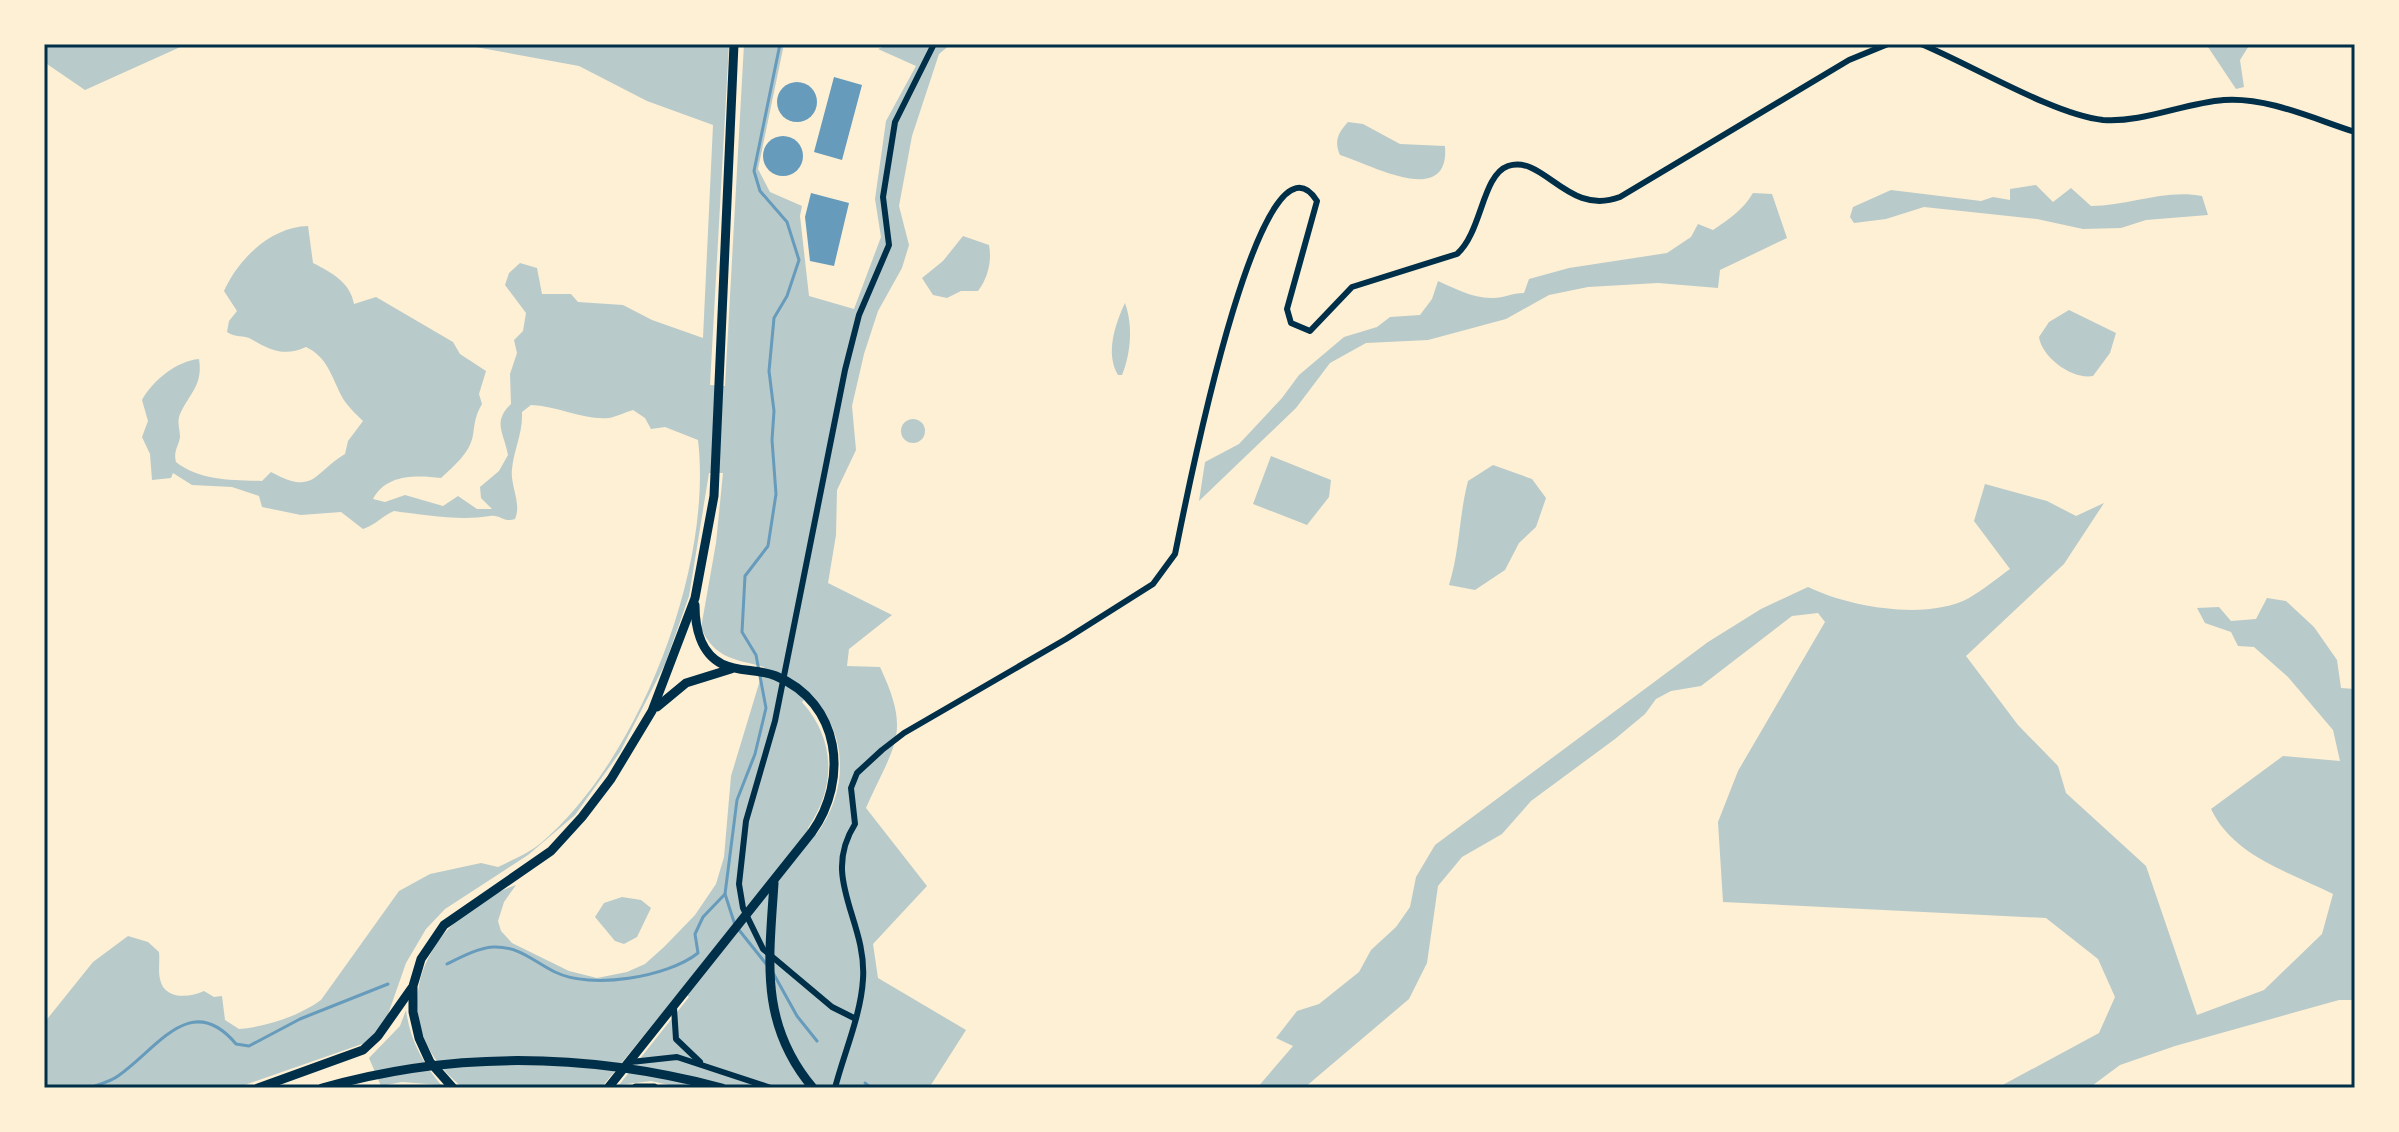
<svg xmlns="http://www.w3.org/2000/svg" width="2399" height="1132" font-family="'IBM Plex Serif',serif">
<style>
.green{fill:#b9caca;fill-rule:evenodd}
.water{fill:#669bbc}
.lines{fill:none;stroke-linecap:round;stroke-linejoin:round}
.stream{stroke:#669bbc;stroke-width:3}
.minor{stroke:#003049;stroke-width:6}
.primary{stroke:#003049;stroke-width:9}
.neatline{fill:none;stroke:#003049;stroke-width:3}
</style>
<rect width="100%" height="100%" fill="#fdf0d5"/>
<g class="green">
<path d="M44,44H187L85,90L44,62Z"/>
<path d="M459,44H729L710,385L725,386L744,44H784L758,169L770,192L802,206L800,216L809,296L854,309L881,237L875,199L886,121L916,66L878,49L890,44H951L939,54L912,136L899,206L909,245L902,268L878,311L864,354L852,406L856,450L837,490L836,535L828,583L892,615L849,649L847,666L880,667C912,735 894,744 866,808L927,886L873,944L878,978L966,1030L929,1088H682L651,1081L619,1085L689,997L681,990L601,1088H463C376,1018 424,917 516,885L504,902L498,921L501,931L512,943L569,971L597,978L627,972L645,964L664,947L695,915L716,884L724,857L731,776L764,667C735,659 715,659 701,628L716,543L723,473H709L689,596L665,664L620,752L575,815L528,855L445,909L426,929L406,963L385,1023L365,1043L236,1088H44V1023L93,962L128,936L148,942L159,952C160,961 158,971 160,979C164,1000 189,998 204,991L214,997L222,996L225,1020L239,1029C266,1027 299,1016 321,1000L399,891L430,874L481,863L498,867C512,860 529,853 541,843C640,759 713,567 698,440L665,427L651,429L645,418L633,410C625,412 616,417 609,418C582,420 558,406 531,405L522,412C523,433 514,449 512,469C510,486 522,503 515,519C504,523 500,514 490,516C460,521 425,515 394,511C382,516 377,524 363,529L341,512L301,515L262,507L259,496L232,487L192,485L173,473L171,478L152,480L150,454L142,437L148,421L142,400C153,380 177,361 199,359C203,384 191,392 181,412C176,421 180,428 180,437C179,446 173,451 176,462C200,481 232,480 262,481L271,472C315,496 313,473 345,454L348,441L363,421C355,413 346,405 341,395C331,375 327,357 306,347C284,357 270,350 251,339C244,335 235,338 227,332L229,321L237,311L224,291C239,258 271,227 308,226L313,263C332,273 350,282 354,304L376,297L453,342L460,354L486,371L479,394L482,404C475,416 475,422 473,435C470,453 454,466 441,478C416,475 386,474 373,499L385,502L405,495L443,506L458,496L477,509H492L481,498L480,487L499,471L508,455C504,433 492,422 511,404L510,374L517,353L514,340L523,331L526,313L505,285L509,273L520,263L537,268L542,294H571L578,302L623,305L652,320L703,338L713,125L647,101L579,66ZM810,694C849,734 849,790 816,835L808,828C836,787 836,740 802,702Z"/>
<path d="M2206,44H2250L2240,60L2244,87L2236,89Z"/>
<path d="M1348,122L1363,124L1400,144L1445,146C1450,209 1372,165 1340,155C1334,141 1338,133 1348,122Z"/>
<path d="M2036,185L2053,202L2071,188L2091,206C2129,206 2164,189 2202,196L2208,215L2146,220L2121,228L2083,229L2037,219L1924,207L1886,219L1854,223L1850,217L1853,207L1891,190L1981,201L1993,197L2010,200V189Z"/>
<path d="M1753,193L1772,194L1787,238L1720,270L1718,288L1658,283L1588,287L1549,295L1506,319L1428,340L1366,343L1330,363L1296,408L1199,501L1205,462L1239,444L1282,398L1299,375L1344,337L1377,327L1390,317L1420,315L1432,299L1438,281C1454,288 1474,299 1493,298C1504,298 1512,293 1524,293L1529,279L1569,268L1667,253L1691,237L1698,224L1713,230C1729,219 1743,210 1753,193Z"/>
<path d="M963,236L989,245C992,261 988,278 978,291H961L947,298L933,295L922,278L943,261Z"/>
<path d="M1125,303C1133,325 1131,353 1122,375H1118C1105,354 1115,324 1125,303Z"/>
<path d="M2069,310L2116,333L2110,353L2093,376C2073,380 2042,358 2039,337L2049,322Z"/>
<circle cx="913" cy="431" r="12"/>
<path d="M1271,456L1331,480L1329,497L1307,525L1253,504Z"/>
<path d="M1493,465L1532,479L1546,498L1536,527L1519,543L1505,570L1475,590L1449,585C1460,550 1459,515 1468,481Z"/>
<path d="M1985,484L2047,501L2076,516L2104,503L2064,564L1966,656L2018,725L2058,766L2066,793L2146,866L2197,1015L2264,990L2322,934L2333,894C2290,872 2234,857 2211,809L2283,756L2340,761L2333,730L2288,677L2254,647L2238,646L2231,632L2205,623L2197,608L2219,607L2231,621L2256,619L2267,598L2286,601L2314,627L2337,660L2341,688L2355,689V1000H2339L2175,1046L2120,1065L2089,1088H1997L2099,1033L2115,997L2098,959L2046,918L1723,902L1718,822L1738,771L1825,622L1818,613L1792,616L1701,686L1671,691L1656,699L1645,714L1615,739L1531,801L1502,834L1462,857L1438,886L1427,963L1409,999L1304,1088H1257L1293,1046L1276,1038L1297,1011L1319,1004L1359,972L1371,950L1396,927L1410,907L1416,877L1435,845L1708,642L1761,609L1808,587C1849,607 1927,621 1969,598C1983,590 1996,579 2010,569L1974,521Z"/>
<path d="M622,897L641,900L651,908L637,937L624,944L615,941L595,917L604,903Z"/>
<path d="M406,1010C410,1040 422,1062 441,1085L402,1082L381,1086L369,1058L400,1026Z"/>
</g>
<g class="water">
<path d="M834,77L862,85L842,160L814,152Z"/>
<circle cx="797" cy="102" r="20"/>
<circle cx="783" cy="156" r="20"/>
<path d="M811,193L849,203L834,266L810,261L805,217Z"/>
</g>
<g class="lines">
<g class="stream">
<path d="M447,964C461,957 478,948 493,947C520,946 534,962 555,972C591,990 668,977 698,953L695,934L703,917L725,894"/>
<path d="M767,965L735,925L725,894L737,800L755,754L766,708L756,655L742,632L745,576L768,546L776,494L772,440L774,411L769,371L774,318L787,296L799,260L787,222L760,191L754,171L780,44"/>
<path d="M772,971L797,1016L817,1041"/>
<path d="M865,1083L871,1088"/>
<path d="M89,1088C99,1084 110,1082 118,1076C158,1048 191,990 236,1044L249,1046L300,1019L388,984"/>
</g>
<g class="minor">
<path d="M1921,44C1970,64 2054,115 2103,120C2143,123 2184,103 2224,100C2268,97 2314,119 2355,132"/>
<path d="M674,1008L676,1039L700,1062"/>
<path d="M854,1018L832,1007L763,949L743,908L739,884L746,821L775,721L845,370L859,315L889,245L883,197L895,122L934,44"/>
<path d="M631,1062L677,1057L771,1088"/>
<path d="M835,1088C844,1053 861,1015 863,979C867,920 820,879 855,824L851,788L857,773L882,750L904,733L1066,639L1153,584L1175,554C1181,527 1259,109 1317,201L1287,309L1291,323L1310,331L1352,287L1457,254C1482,232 1482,175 1508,166C1544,154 1567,217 1620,197L1849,60L1888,44"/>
</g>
<g class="primary">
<path d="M657,707L686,683L731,669"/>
<path d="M774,883C769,961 759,1024 813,1088"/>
<path d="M258,1088L363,1050L378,1036L411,989"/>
<path d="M322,1088C455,1050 589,1053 722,1088"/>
<path d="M453,1088L430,1062L419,1038L413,1012V986L421,959L444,925L551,851L582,817L611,779L652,711L695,598L714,496L734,44"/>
<path d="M608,1088L812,832C849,780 841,703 776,676C759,669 738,672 722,664C700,653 695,626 695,605"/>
<path d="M636,1088H654"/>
</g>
</g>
<rect width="2399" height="1132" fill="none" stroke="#fdf0d5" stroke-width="92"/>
<rect x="46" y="46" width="2307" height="1040" class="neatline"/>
</svg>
